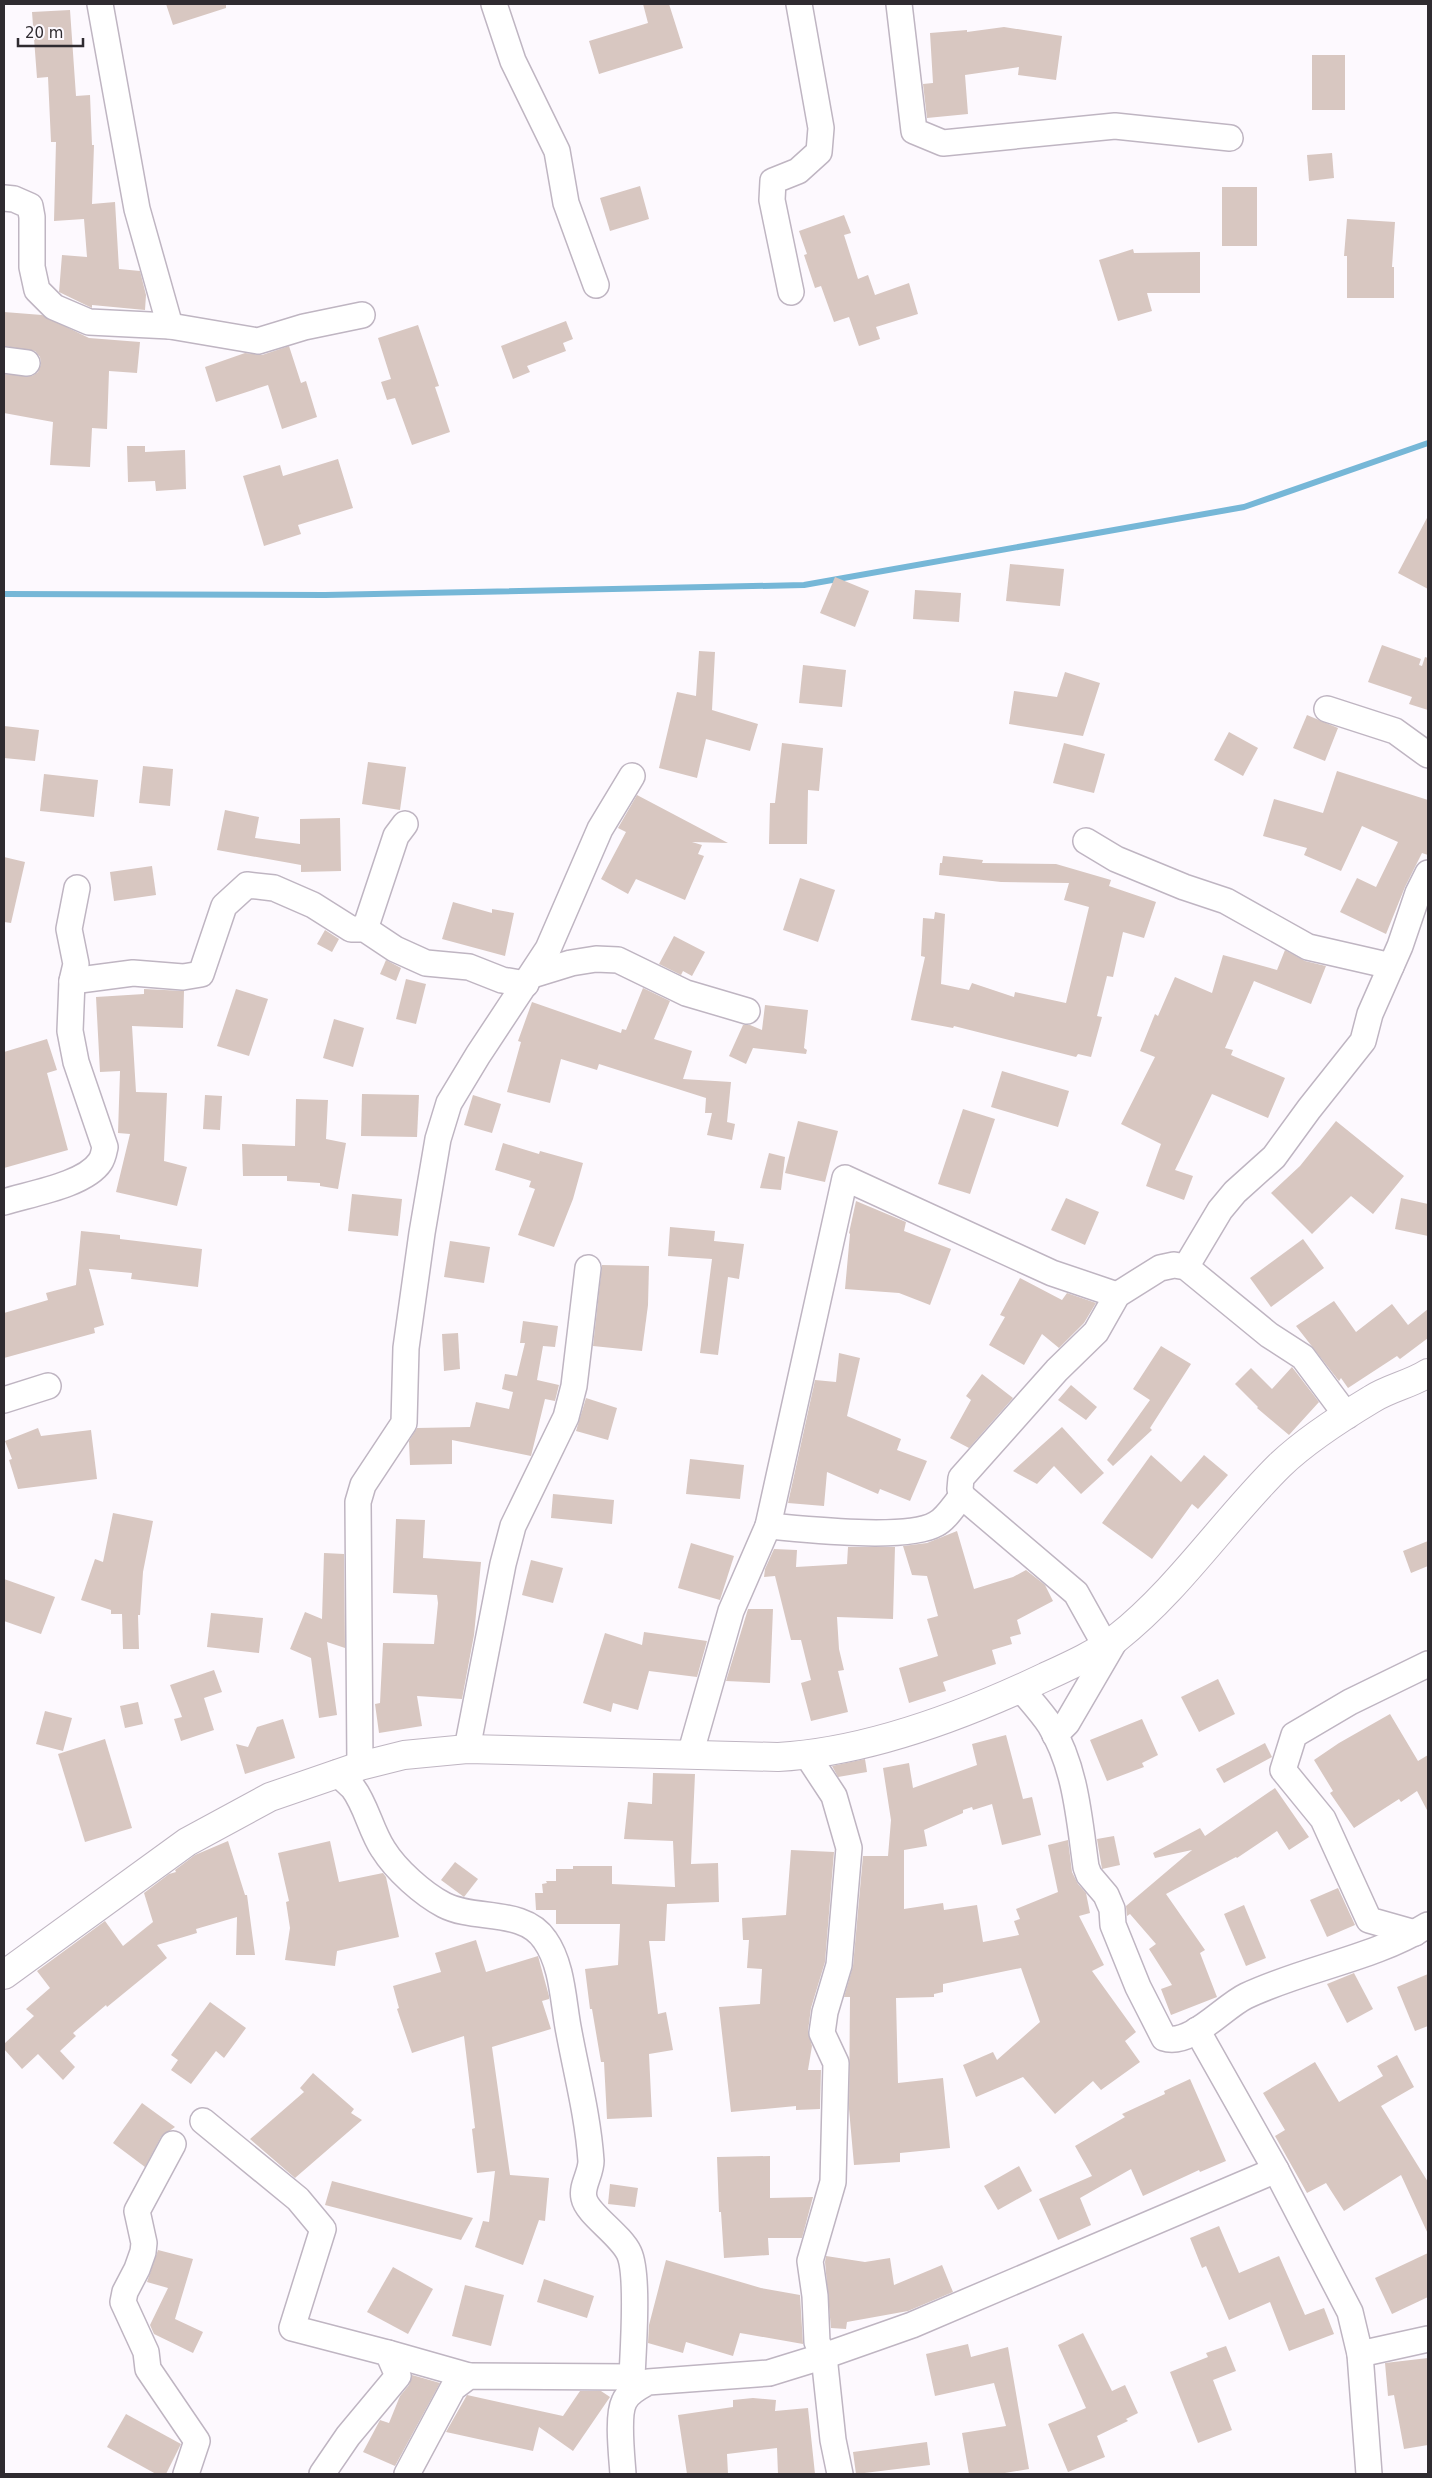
<svg xmlns="http://www.w3.org/2000/svg" width="1432" height="2478" font-family="'DejaVu Sans',sans-serif">
<style>
.lines{fill:none;stroke-linecap:round;stroke-linejoin:round}
.stream{stroke:#76b7d7;stroke-width:6}
.building{fill:#d8c7c1}
.minor-casing{stroke:#bfb5c2;stroke-width:28}
.tertiary-casing{stroke:#bfb5c2;stroke-width:30}
.minor{stroke:#fff;stroke-width:25}
.tertiary{stroke:#fff;stroke-width:28}
</style>
<rect width="100%" height="100%" fill="#fdf9fe"/>
<g class="lines">
<path class="stream" d="M4,594L325,595L804,585L1244,507L1428,443"/>
</g>
<g class="building">
<path d="M166,4H226V8L173,25Z"/>
<path d="M643,4H669L683,48L599,74L589,41L648,23Z"/>
<path d="M70,10L76,96L90,95L92,145H94L92,204L115,202L119,269L140,271L146,295L145,310L92,305V308L59,292L62,255L87,257L84,219L54,221L56,142H51L48,77L37,78L32,12Z"/>
<path d="M1004,27L1062,36L1056,80L1018,75L1019,67L965,75L968,114L927,118L923,84L933,83L930,33L967,30V32Z"/>
<rect x="1312" y="55" width="33" height="55"/>
<path d="M1332,153L1334,178L1309,181L1307,155Z"/>
<path d="M640,186L649,219L610,231L600,198Z"/>
<rect x="1222" y="187" width="35" height="59"/>
<path d="M844,215L851,233L844,235L858,279L868,275L875,295L909,283L918,314L876,327L880,339L859,346L849,317L834,322L821,286L815,288L804,255L807,254L799,231Z"/>
<path d="M1347,219L1395,222L1392,267H1394V298H1347V256H1344Z"/>
<path d="M1133,249L1134,253L1200,252V293H1147L1152,311L1118,321L1099,260Z"/>
<path d="M4,312L42,315L89,338L140,342L137,373L109,371L107,429L92,428L90,467L50,465L53,422L4,413V374L32,376L38,372L41,364L40,357L35,351L4,346Z"/>
<path d="M566,321L573,339L563,343L566,351L527,366L530,372L513,379L501,346Z"/>
<path d="M418,325L439,386L435,387L450,432L412,445L395,398L387,400L381,382L391,379L378,338Z"/>
<path d="M289,346L301,383L306,381L317,417L282,429L268,385L216,402L205,367L245,353L262,355Z"/>
<path d="M127,446H145V452L185,450L186,489L156,491L155,481L128,482Z"/>
<path d="M338,459L353,508L298,525L301,534L264,546L243,476L280,465L283,476Z"/>
<path d="M1428,516V589L1398,573Z"/>
<path d="M1010,564L1064,569L1060,606L1006,601Z"/>
<path d="M835,577L869,591L855,627L820,613Z"/>
<path d="M915,590L961,593L959,622L913,619Z"/>
<path d="M1382,645L1421,659L1419,665L1422,666L1425,657L1428,658V710L1409,704L1412,697L1368,682Z"/>
<path d="M699,651L715,652L712,710L758,724L750,751L706,739L697,778L659,768L677,692L696,696Z"/>
<path d="M803,665L846,670L842,707L799,703Z"/>
<path d="M1065,672L1100,683L1083,736L1009,724L1014,691L1057,697Z"/>
<path d="M1307,715L1338,728L1325,761L1293,748Z"/>
<path d="M4,726L39,730L35,761L4,758Z"/>
<path d="M1229,732L1258,748L1243,776L1214,760Z"/>
<path d="M782,743L823,748L819,791L808,790L807,844H769L770,803H775Z"/>
<path d="M1064,743L1105,754L1094,793L1053,783Z"/>
<path d="M368,762L406,767L400,810L362,804Z"/>
<path d="M143,766L173,769L170,806L139,803Z"/>
<path d="M1337,771L1428,800V855L1422,853L1405,887L1386,934L1340,912L1357,878L1376,887L1398,842L1362,826L1341,871L1304,855L1307,848L1263,836L1274,799L1323,813Z"/>
<path d="M44,774L98,780L94,817L40,811Z"/>
<path d="M637,795L728,843L692,842L702,845L698,854L704,856L685,900L636,879L628,894L601,879L626,832L618,828Z"/>
<path d="M225,810L259,817L255,838L300,844V819L340,818L341,871L301,872V865L217,850Z"/>
<path d="M943,856L983,860L982,863L1056,864L1111,880L1109,886L1156,902L1144,938L1123,932L1113,977L1107,976L1097,1016L1102,1017L1091,1057L1078,1054L1076,1057L954,1026L953,1028L911,1020L925,957L921,956L923,918L934,919L935,912L945,914L941,984L969,990L972,983L1014,997L1015,992L1066,1003L1089,907L1064,900L1069,883L1001,882L939,875L940,863H942Z"/>
<path d="M4,857L25,862L11,923L4,922Z"/>
<path d="M152,866L156,895L114,901L110,872Z"/>
<path d="M800,878L835,890L818,942L783,930Z"/>
<path d="M453,902L492,913V909L514,913L505,956L442,939Z"/>
<path d="M325,930L339,939L332,952L317,944Z"/>
<path d="M674,936L705,952L692,976L683,971L681,975L659,964Z"/>
<path d="M1285,950L1305,961L1326,966L1311,1004L1254,981L1225,1048L1233,1050L1231,1055L1285,1078L1268,1118L1212,1094L1175,1170L1193,1176L1184,1200L1146,1186L1161,1144L1121,1124L1155,1057L1140,1051L1155,1014L1158,1016L1175,977L1212,993L1223,955L1277,970Z"/>
<path d="M386,960L401,968L396,981L380,974Z"/>
<path d="M406,979L426,984L416,1024L396,1019Z"/>
<path d="M643,988L670,1001L654,1039L692,1051L683,1079L731,1082L727,1122L735,1124L732,1140L707,1135L712,1113H705L706,1098L599,1064L597,1070L561,1059L550,1103L507,1092L521,1042L518,1041L532,1002L621,1033L622,1029L626,1030Z"/>
<path d="M144,989L184,991L183,1028L132,1026L136,1092L167,1093L164,1161L187,1167L177,1206L116,1192L130,1134L118,1133L120,1071L100,1072L96,997L144,994Z"/>
<path d="M236,989L268,999L249,1056L217,1046Z"/>
<path d="M765,1005L808,1010L804,1048L807,1050L806,1054L753,1048L746,1064L729,1056L743,1025H750L762,1030Z"/>
<path d="M334,1019L364,1028L353,1067L323,1058Z"/>
<path d="M47,1039L57,1070L47,1073L68,1150L4,1168V1052Z"/>
<path d="M1002,1071L1069,1091L1058,1127L991,1107Z"/>
<path d="M362,1094L419,1095L417,1137L361,1136Z"/>
<path d="M205,1095L222,1096L220,1130L203,1129Z"/>
<path d="M473,1095L501,1104L492,1133L464,1125Z"/>
<path d="M296,1099L328,1100L326,1139L346,1143L338,1189L320,1186V1183L287,1181V1176H243L242,1144L295,1146Z"/>
<path d="M963,1109L995,1119L970,1194L938,1184Z"/>
<path d="M798,1121L838,1131L825,1182L785,1173Z"/>
<path d="M1336,1121L1404,1176L1373,1214L1351,1196L1312,1234L1271,1193L1300,1166Z"/>
<path d="M503,1143L539,1154L540,1151L583,1163L573,1199L554,1247L518,1235L535,1189L529,1187L531,1181L495,1170Z"/>
<path d="M769,1153L785,1157L781,1190L760,1188Z"/>
<path d="M352,1194L402,1199L398,1236L348,1231Z"/>
<path d="M1066,1198L1099,1212L1085,1245L1051,1230Z"/>
<path d="M1401,1198L1428,1204V1236L1395,1229Z"/>
<path d="M856,1201L906,1222L904,1231L951,1249L930,1305L899,1293L845,1289L850,1234L849,1233Z"/>
<path d="M670,1227L715,1231L714,1241L744,1244L739,1279L728,1277L718,1355L700,1353L712,1259L668,1256Z"/>
<path d="M81,1231L120,1235V1239L202,1249L198,1287L131,1279L132,1273L89,1269L104,1325L94,1328L95,1333L4,1358V1313L48,1300L46,1293L76,1285Z"/>
<path d="M1303,1239L1324,1268L1271,1307L1250,1278Z"/>
<path d="M450,1241L490,1247L484,1283L444,1277Z"/>
<path d="M602,1265L649,1266L648,1305L642,1351L593,1346Z"/>
<path d="M1020,1278L1062,1300L1067,1293L1096,1303L1084,1323L1059,1348L1042,1334L1024,1365L989,1345L1005,1317L1000,1315Z"/>
<path d="M1334,1301L1356,1332L1392,1304L1408,1325L1428,1309V1338L1400,1359L1397,1356L1348,1388L1341,1378L1339,1381L1296,1326Z"/>
<path d="M523,1321L558,1326L555,1347L543,1346L537,1380L559,1385L555,1401L545,1399L531,1456L452,1440V1464L410,1465L409,1441L417,1428L470,1427L476,1402L509,1409L513,1392L502,1389L505,1374L517,1376L525,1343H520Z"/>
<path d="M458,1333L460,1369L444,1371L442,1334Z"/>
<path d="M1161,1346L1191,1364L1150,1428L1152,1430L1113,1466L1107,1460L1150,1400L1133,1389Z"/>
<path d="M839,1353L860,1358L847,1416L901,1439L897,1450L927,1461L910,1501L880,1489L878,1494L827,1472L824,1506L788,1503L815,1380L836,1382Z"/>
<path d="M1292,1367L1319,1402L1289,1435L1257,1408L1258,1407L1235,1384L1251,1368L1272,1389Z"/>
<path d="M982,1374L1013,1398L969,1448L950,1438L971,1400L966,1396Z"/>
<path d="M1071,1385L1097,1407L1086,1420L1058,1400Z"/>
<path d="M586,1398L617,1408L608,1440L576,1431Z"/>
<path d="M1062,1427L1104,1473L1081,1494L1054,1466L1037,1484L1013,1471Z"/>
<path d="M38,1428L41,1436L91,1430L97,1479L18,1489L9,1460L12,1459L5,1441Z"/>
<path d="M1151,1455L1181,1482L1204,1455L1228,1475L1198,1509L1192,1504L1152,1559L1102,1523Z"/>
<path d="M690,1459L744,1465L740,1499L686,1494Z"/>
<path d="M553,1494L614,1500L612,1524L551,1518Z"/>
<path d="M113,1513L153,1521L143,1572L140,1615H138L139,1649H123L122,1614H111V1610L81,1600L95,1559L103,1562Z"/>
<path d="M396,1519L425,1520L423,1558L481,1562L474,1635L462,1699L417,1696L422,1726L379,1733L375,1704L380,1703L383,1643L434,1644L438,1603L437,1595L393,1593Z"/>
<path d="M957,1531L974,1589L1013,1577L1026,1570L1045,1585L1053,1601L1017,1620L1021,1634L1010,1637L1012,1644L992,1650L996,1664L943,1682L946,1691L909,1703L899,1668L938,1656L927,1619L938,1616L927,1576L912,1575L903,1546L927,1543Z"/>
<path d="M1428,1541V1566L1411,1573L1403,1551Z"/>
<path d="M691,1543L734,1556L720,1600L678,1588Z"/>
<path d="M848,1547H895L893,1619L837,1617L839,1649L844,1670L838,1671L848,1712L811,1721L801,1683L811,1680L801,1640H791L775,1576L764,1577L765,1569L774,1549L797,1550L796,1567L847,1564Z"/>
<path d="M324,1553L344,1554L345,1648L327,1642L337,1715L319,1718L311,1658L290,1649L305,1612L322,1619Z"/>
<path d="M531,1560L563,1568L553,1603L522,1595Z"/>
<path d="M4,1579L55,1597L41,1634L4,1621Z"/>
<path d="M748,1609H773L770,1683L726,1681Z"/>
<path d="M211,1613L263,1618L259,1653L207,1647Z"/>
<path d="M644,1632L707,1641L697,1677L649,1671L638,1710L613,1703L611,1712L583,1703L605,1633L642,1645Z"/>
<path d="M214,1670L222,1692L204,1698L214,1730L181,1741L174,1719L182,1717L170,1685Z"/>
<path d="M1218,1679L1235,1714L1199,1732L1181,1697Z"/>
<path d="M138,1702L143,1724L125,1728L120,1706Z"/>
<path d="M45,1711L72,1718L63,1751L36,1744Z"/>
<path d="M1390,1714L1418,1761L1428,1755V1812L1417,1791L1401,1802L1399,1799L1354,1828L1330,1793L1333,1791L1314,1760L1339,1743Z"/>
<path d="M283,1719L295,1758L245,1774L236,1744L248,1747L257,1727Z"/>
<path d="M1142,1719L1158,1755L1142,1763L1144,1767L1107,1781L1090,1740Z"/>
<path d="M1006,1735L1023,1799L1032,1797L1041,1835L1002,1845L992,1804L973,1810L972,1807L963,1810V1813L924,1830L927,1846L904,1850V1909L943,1903L944,1910L977,1905L983,1942L1019,1935L1014,1921L1020,1919L1016,1909L1058,1892L1048,1845L1068,1840L1072,1872L1078,1884L1086,1893L1090,1913L1079,1916L1104,1965L1092,1971L1136,2032L1125,2041L1140,2062L1101,2090L1093,2081L1055,2114L1023,2077L976,2097L963,2065L993,2052L997,2060L1040,2022L1021,1968L943,1984V1992L934,1994V1997L896,1998L898,2083L943,2078L950,2148L900,2153V2162L854,2165L849,2109L850,1997H844L853,1966L863,1856H888L891,1820L883,1768L909,1763L913,1788L977,1765L972,1744Z"/>
<path d="M105,1739L132,1828L85,1842L58,1754Z"/>
<path d="M1265,1743L1272,1757L1224,1783L1216,1769Z"/>
<path d="M865,1759L867,1772L838,1777L832,1766Z"/>
<path d="M653,1773L695,1774L691,1864L718,1863L719,1902L667,1904L665,1941H649L658,2014L666,2012L673,2050L649,2054L652,2117L607,2119L604,2062H601L592,2009H590L585,1969L618,1965L620,1924H556V1910H536L535,1893H543L542,1884L547,1883L546,1881H556V1869H573V1866H612V1884L675,1887L673,1841L624,1839L628,1802L652,1804Z"/>
<path d="M1275,1788L1309,1837L1289,1850L1277,1831L1237,1858L1236,1857L1166,1894L1205,1950L1200,1953L1217,1997L1171,2015L1161,1989L1172,1985L1149,1949L1156,1944L1130,1914L1127,1916L1126,1906L1192,1850L1155,1858L1153,1853L1200,1828L1205,1836Z"/>
<path d="M1114,1836L1120,1865L1102,1869L1097,1839Z"/>
<path d="M228,1841L245,1895H247L255,1955H236L237,1917L196,1929L197,1933L157,1945L167,1958L107,2007L106,2005L73,2033L76,2036L60,2051L75,2067L63,2080L38,2054L22,2069L4,2049V2044L34,2016L26,2009L50,1988L37,1971L105,1921L123,1946L153,1922L144,1893L169,1874L176,1872L175,1870L195,1855Z"/>
<path d="M330,1841L339,1882L383,1873L386,1877L399,1937L337,1951L335,1966L285,1960L290,1928L286,1902L289,1901L278,1853Z"/>
<path d="M791,1850L834,1852L825,1962L811,2008L808,2031L812,2046L808,2070H821L820,2109L796,2110V2106L731,2112L719,2007L760,2004L762,1969L747,1968L749,1940H743L742,1918L786,1915Z"/>
<path d="M455,1862L478,1879L464,1897L441,1880Z"/>
<path d="M1338,1888L1355,1925L1327,1937L1310,1900Z"/>
<path d="M1244,1905L1266,1958L1246,1966L1224,1914Z"/>
<path d="M476,1940L486,1972L538,1956L549,1996V1999L542,2001L551,2029L492,2047L510,2175L549,2178L545,2221L539,2220L523,2265L475,2247L483,2221L489,2222L495,2171L477,2173L472,2129L475,2128L464,2036L412,2053L397,2009L399,2008L393,1986L441,1972L435,1953Z"/>
<path d="M1354,1973L1373,2009L1347,2023L1327,1984Z"/>
<path d="M1428,1974V2026L1415,2031L1397,1987Z"/>
<path d="M210,2002L246,2028L224,2058L216,2051L191,2084L171,2070L178,2060L171,2055Z"/>
<path d="M1397,2055L1414,2087L1381,2106L1428,2182V2234L1401,2175L1344,2211L1326,2183L1307,2193L1275,2136L1285,2130L1263,2093L1315,2062L1339,2102L1383,2076L1377,2066Z"/>
<path d="M313,2073L354,2109L351,2113L362,2120L295,2178L250,2139L304,2092L300,2088Z"/>
<path d="M1190,2079L1226,2161L1200,2172L1199,2170L1143,2196L1131,2169L1080,2198L1091,2225L1058,2240L1039,2199L1092,2176L1075,2146L1125,2117L1122,2114L1165,2094L1164,2091Z"/>
<path d="M142,2103L175,2127L161,2137L145,2167L113,2143Z"/>
<path d="M770,2156V2198L813,2197L802,2238H768L769,2255L724,2258L721,2212H719L717,2157Z"/>
<path d="M1019,2166L1032,2191L998,2210L984,2186Z"/>
<path d="M332,2181L473,2218L461,2240L325,2205Z"/>
<path d="M610,2184L638,2188L635,2207L608,2204Z"/>
<path d="M1219,2226L1239,2273L1279,2256L1305,2315L1324,2308L1334,2334L1289,2351L1270,2302L1229,2320L1206,2266L1202,2268L1190,2238Z"/>
<path d="M158,2250L193,2259L175,2319L203,2332L193,2353L154,2334L150,2325L168,2288L147,2282Z"/>
<path d="M1428,2253V2297L1392,2314L1375,2278Z"/>
<path d="M826,2256L865,2262L890,2258L894,2285L942,2265L953,2292L908,2311L847,2322L846,2329L831,2328L825,2262Z"/>
<path d="M666,2260L761,2288L800,2295L803,2344L740,2333L733,2356L686,2342L683,2353L648,2343L649,2325Z"/>
<path d="M393,2267L433,2289L408,2334L367,2312Z"/>
<path d="M544,2279L594,2296L587,2318L537,2302Z"/>
<path d="M465,2285L504,2295L491,2346L452,2336Z"/>
<path d="M1083,2333L1112,2391L1125,2385L1138,2413L1126,2419L1128,2421L1097,2436L1105,2457L1068,2472L1048,2424L1086,2408L1058,2345Z"/>
<path d="M968,2344L971,2357L1008,2347L1029,2469L999,2474H969L962,2433L1006,2426L994,2383L935,2396L926,2354Z"/>
<path d="M1226,2346L1236,2371L1213,2380L1232,2430L1198,2443L1170,2372L1208,2357L1206,2353Z"/>
<path d="M1428,2358V2445L1404,2449L1394,2395L1388,2396L1385,2363Z"/>
<path d="M412,2375L440,2383L395,2466L363,2452L380,2420L389,2423L400,2396L409,2385Z"/>
<path d="M580,2391H601L610,2397L573,2451L539,2427L533,2451L446,2432L467,2395L563,2416Z"/>
<path d="M753,2398L776,2400L775,2411L808,2408L815,2474H778L777,2448L727,2454L728,2474H687L678,2415L733,2407V2400Z"/>
<path d="M126,2414L181,2444L166,2474H156L107,2447Z"/>
<path d="M927,2442L930,2465L856,2474L853,2452Z"/>
</g>
<g class="lines">
<defs>
<g id="minor">
<path d="M100,4L137,209L170,326"/>
<path d="M494,4L513,61L557,151L566,203L596,285"/>
<path d="M899,4L914,131L943,143L1115,126L1230,138"/>
<path d="M4,198L14,199L30,206L32,217V267L37,290L54,307L89,322L170,326L258,341L304,327L362,315"/>
<path d="M791,292L772,200L773,181L798,171L819,152L821,128L799,4"/>
<path d="M4,360L27,363"/>
<path d="M1327,709L1395,731L1428,755"/>
<path d="M1086,841L1116,859L1184,887L1226,901L1308,947L1391,966"/>
<path d="M365,929L396,836L405,824"/>
<path d="M532,975L571,963L596,959L618,960L686,993L747,1011"/>
<path d="M72,981L133,973L183,977L201,974L224,906L247,885L274,888L313,905L351,929H365L395,949L426,963L469,967L502,980L526,984"/>
<path d="M4,1202C29,1194 85,1185 100,1162C103,1158 104,1152 105,1147L76,1062L70,1031L72,981L76,964L69,929L77,888"/>
<path d="M1186,1267L1220,1210L1235,1192L1274,1157L1309,1109L1363,1041L1370,1014L1400,946L1418,893L1428,873"/>
<path d="M4,1400L48,1386"/>
<path d="M768,1526C804,1529 907,1541 936,1524C946,1519 955,1504 962,1496"/>
<path d="M1105,1645L1076,1593L962,1496L960,1489L961,1478L1057,1370L1096,1332L1117,1295L1160,1268L1174,1265L1186,1267L1269,1335L1303,1357L1347,1416"/>
<path d="M1021,1689C1031,1701 1042,1713 1050,1725C1076,1768 1079,1818 1086,1867L1089,1875L1106,1895L1112,1909L1113,1925L1138,1987L1164,2038C1190,2047 1223,2007 1246,1996C1305,1968 1373,1959 1428,1925"/>
<path d="M1055,1735L1067,1723L1116,1639"/>
<path d="M467,1749L503,1564L513,1526L566,1417L574,1386L588,1268"/>
<path d="M690,1755L731,1611L768,1526L845,1178L1052,1273L1117,1295"/>
<path d="M807,1755L834,1796L849,1848L839,1965L825,2012L822,2033L836,2063L833,2182L810,2261L815,2296L817,2342L824,2356L833,2440L840,2474"/>
<path d="M360,1766L358,1502L363,1485L404,1423L406,1348L422,1233L438,1139L449,1103L478,1055L548,949L600,829L632,776"/>
<path d="M337,1773C342,1778 348,1783 353,1788C366,1805 371,1831 383,1849C396,1870 423,1894 444,1905C475,1921 524,1908 545,1940C562,1964 563,1999 568,2027C576,2071 588,2116 591,2161C591,2174 581,2186 584,2198C587,2214 620,2234 629,2253C639,2274 633,2351 632,2377L635,2389"/>
<path d="M1415,1933L1369,1920L1323,1819L1283,1770L1294,1735L1350,1702L1428,1664"/>
<path d="M1197,2030L1276,2170L1350,2312L1360,2354L1369,2474"/>
<path d="M203,2121L298,2199L323,2229L292,2328L388,2353L398,2376L348,2436L322,2474"/>
<path d="M173,2144L137,2211L144,2243L143,2252L137,2269L125,2292L123,2302L146,2352L148,2369L197,2441L186,2474"/>
<path d="M388,2353L469,2376"/>
<path d="M1360,2354L1428,2339"/>
<path d="M407,2474L453,2388L469,2376L632,2377"/>
<path d="M623,2474C622,2458 617,2416 624,2402C628,2392 639,2387 648,2382L769,2373L824,2356L912,2325L1276,2170"/>
</g>
<path id="tertiary" d="M4,1975L187,1842L270,1797L360,1766L404,1755L467,1749L778,1757C867,1752 965,1715 1045,1677C1069,1666 1096,1654 1117,1638C1178,1590 1225,1519 1280,1465C1305,1441 1342,1417 1372,1399C1389,1388 1411,1384 1428,1373"/>
</defs>
<use href="#minor" class="minor-casing"/>
<use href="#tertiary" class="tertiary-casing"/>
<use href="#minor" class="minor"/>
<use href="#tertiary" class="tertiary"/>
</g>
<rect width="1432" height="2478" fill="none" stroke="#2f2b30" stroke-width="10"/>
<path d="M18 38v8h65v-8" fill="none" stroke="#2f2b30" stroke-width="2.5"/>
<text x="25" y="38" font-size="15" fill="#2f2b30" stroke="#fdf9fe" stroke-width="4" paint-order="stroke">20 m</text>
</svg>
